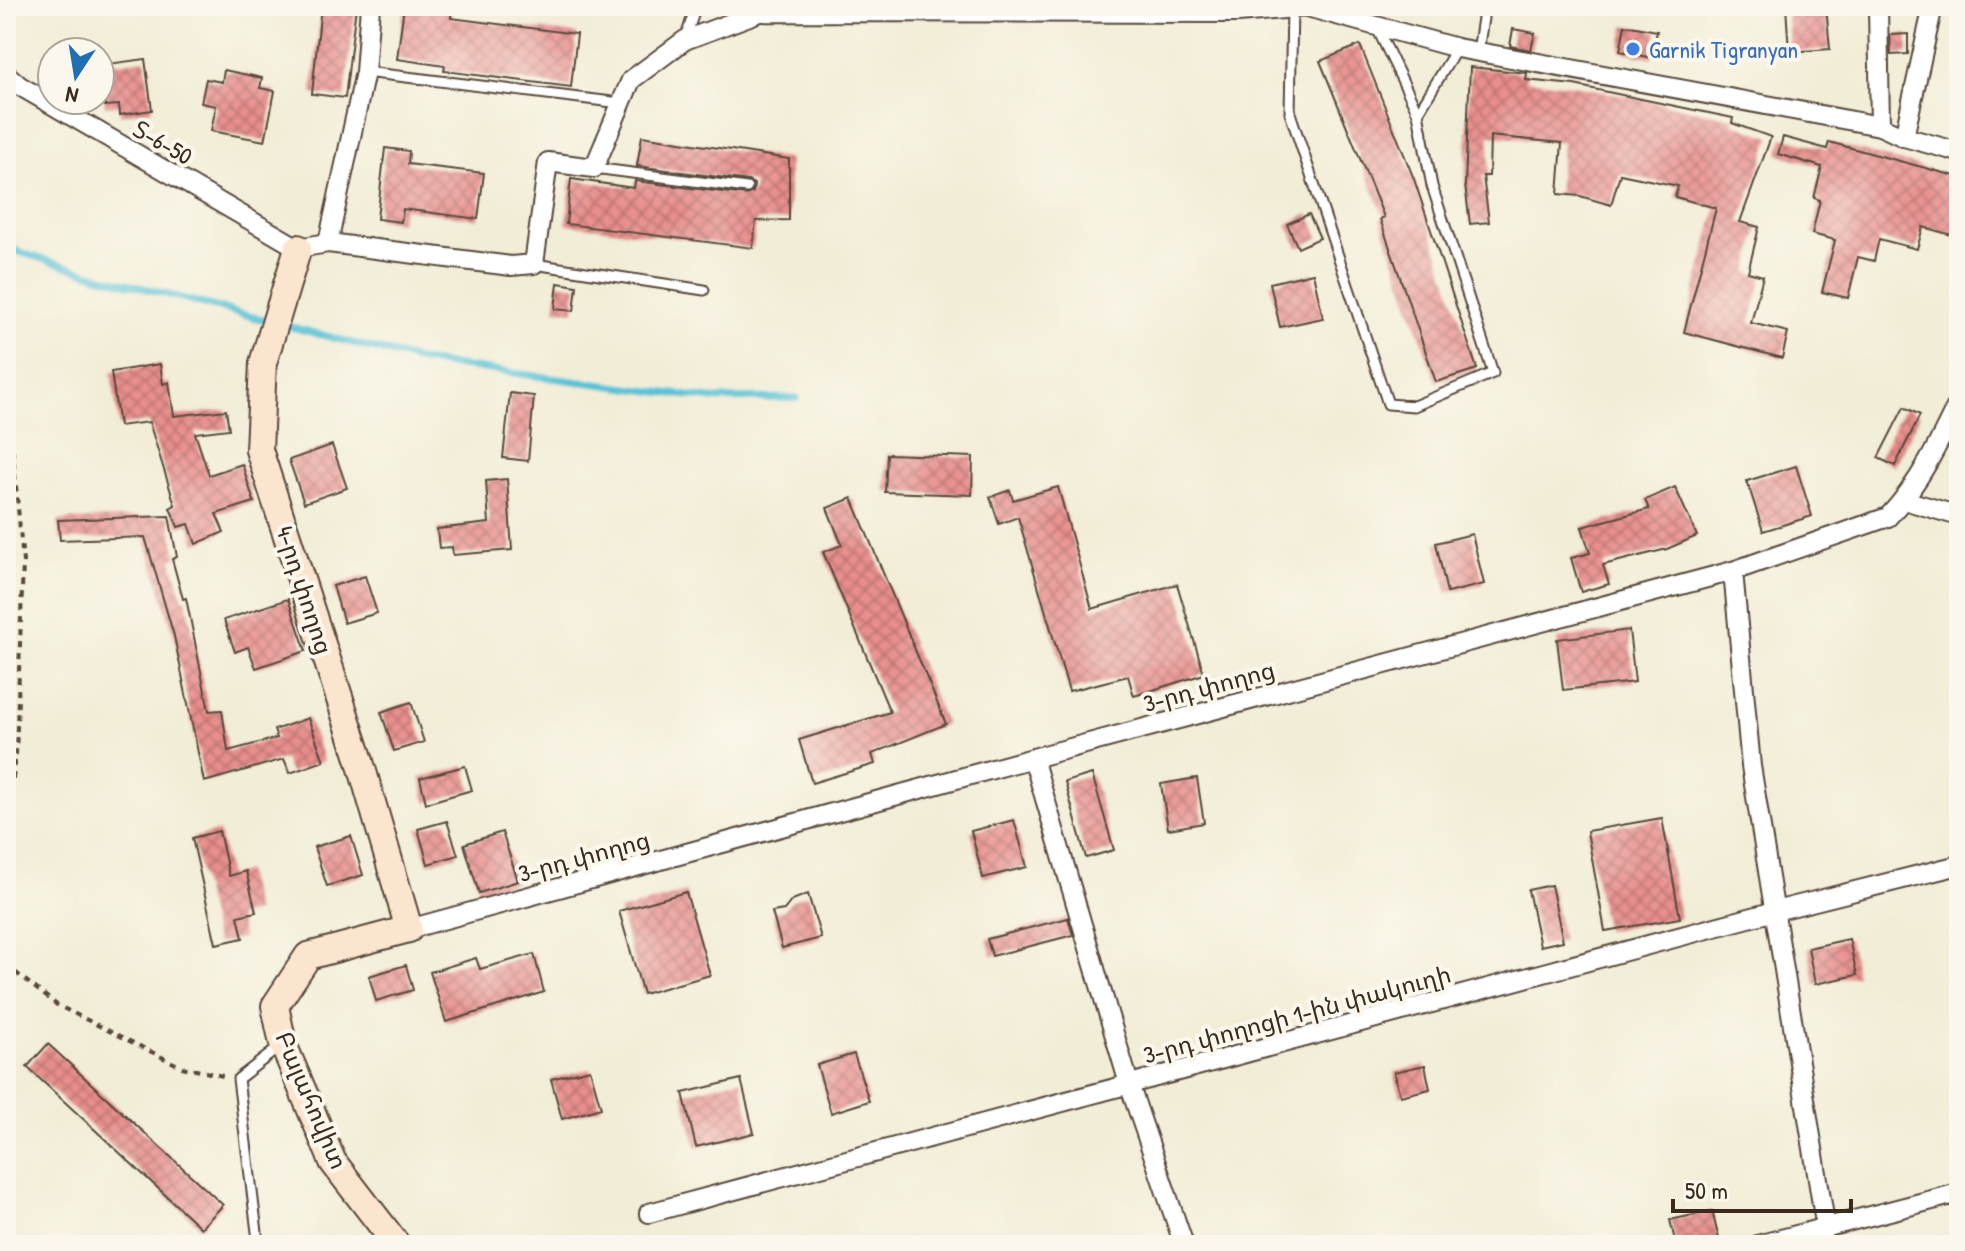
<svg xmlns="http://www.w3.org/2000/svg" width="1965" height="1251" font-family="'Patrick Hand','Noto Sans Armenian',sans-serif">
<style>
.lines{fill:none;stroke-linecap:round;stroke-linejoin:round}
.stream{stroke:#5ac2d7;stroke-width:7}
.building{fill:url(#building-cross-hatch)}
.lane-casing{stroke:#56473a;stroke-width:13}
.street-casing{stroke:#56473a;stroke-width:22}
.secondary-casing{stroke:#56473a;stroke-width:30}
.path{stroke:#56473a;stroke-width:4;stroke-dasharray:6 6;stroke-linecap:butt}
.lane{stroke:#fff;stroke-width:9}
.street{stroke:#fff;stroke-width:18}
.secondary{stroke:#fbe5cf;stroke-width:26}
.shop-dot{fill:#3f7fe0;stroke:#fbf7ec;stroke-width:3}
.labels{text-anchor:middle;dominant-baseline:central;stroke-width:8;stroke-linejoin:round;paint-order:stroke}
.shop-label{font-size:24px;fill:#366cbe;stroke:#fbf7ec;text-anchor:start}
.street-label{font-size:24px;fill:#3b2a1e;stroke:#fbf7ec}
</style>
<defs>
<pattern id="building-cross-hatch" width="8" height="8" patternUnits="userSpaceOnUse" patternTransform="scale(2)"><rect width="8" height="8" fill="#e88f8d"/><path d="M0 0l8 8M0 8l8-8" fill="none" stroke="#bd7573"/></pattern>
</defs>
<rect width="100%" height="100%" fill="#fbf7ec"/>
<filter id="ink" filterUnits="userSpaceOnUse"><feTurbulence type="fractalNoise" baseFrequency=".0125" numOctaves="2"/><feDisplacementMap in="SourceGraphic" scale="16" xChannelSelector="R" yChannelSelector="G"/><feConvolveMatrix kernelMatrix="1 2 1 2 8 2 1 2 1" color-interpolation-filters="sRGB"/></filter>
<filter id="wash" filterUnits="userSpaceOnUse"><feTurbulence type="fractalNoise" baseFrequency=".006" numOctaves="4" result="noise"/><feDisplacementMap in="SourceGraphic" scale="32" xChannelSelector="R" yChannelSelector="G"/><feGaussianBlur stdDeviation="1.8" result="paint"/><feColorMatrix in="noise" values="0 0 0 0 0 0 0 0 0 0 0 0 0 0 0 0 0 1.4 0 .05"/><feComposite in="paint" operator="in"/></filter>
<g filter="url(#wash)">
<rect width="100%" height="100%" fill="#f2edd7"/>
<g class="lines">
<g class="stream">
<path d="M6,244L19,252L95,275L268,321"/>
<path d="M280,324L421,361L712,399L796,398"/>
</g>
</g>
<g id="blocks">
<g class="building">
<path d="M321,6H356L345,98L312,94Z"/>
<path d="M404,6H452L451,18L577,34L571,87L444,71L445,66L397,59Z"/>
<path d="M1786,6H1826L1830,49L1789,52Z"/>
<path d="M1625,25L1657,31L1652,58L1620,51Z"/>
<path d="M1513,29L1535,33L1531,50L1510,46Z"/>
<path d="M1908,34V54L1891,55L1890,35Z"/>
<path d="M1360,45L1414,179L1477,369L1436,382L1380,219L1384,217L1320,61Z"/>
<path d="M145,59L152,110L120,115L119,105L105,106L100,65Z"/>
<path d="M1470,67L1527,73L1526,80L1574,85L1733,118L1732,123L1771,137L1740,222L1759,227L1748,272L1763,276L1751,323L1788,332L1782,358L1684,332L1716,208L1675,197L1678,186L1620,174L1611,205L1580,196L1558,194L1562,143L1490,136L1489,176H1483L1489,222L1470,224L1465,185Z"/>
<path d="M224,70L262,78L260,88L275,91L265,141L211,131L216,106L201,103L206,79L222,82Z"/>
<path d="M642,136L789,159V220L756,221L753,248L566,224L571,179L634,188L635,181L746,195L753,192L754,184L748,181L637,166Z"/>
<path d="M1783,137L1827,149L1829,142L1959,177V237L1923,227L1917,249L1879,239L1874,261L1858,257L1848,298L1822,292L1835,240L1812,234L1820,200L1814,198L1822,167L1778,154Z"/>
<path d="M385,148L409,151L408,164L484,173L478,219L403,209L401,222L377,219Z"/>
<path d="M1309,214L1320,238L1298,248L1287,224Z"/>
<path d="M1313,273L1323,318L1280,327L1270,283Z"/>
<path d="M558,283L577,286L574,311L555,309Z"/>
<path d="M160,364L163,384L169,382L174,416L226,410L229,429L195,433L209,475L242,464L254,502L216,514L224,532L196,544L189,524L178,527L170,508L175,505L149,422L119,426L111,372Z"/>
<path d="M510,393L534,396L528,461L503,458Z"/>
<path d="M1904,407L1920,415L1895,466L1878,458Z"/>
<path d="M332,445L347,488L304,503L289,460Z"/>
<path d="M887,454L973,457L972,495L885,492Z"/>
<path d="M1796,466L1812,516L1763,531L1747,481Z"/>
<path d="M507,479L512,550L453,555L452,547L439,548L437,529L489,523L486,481Z"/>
<path d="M1058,487L1092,609L1177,584L1204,674L1134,696L1128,676L1069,691L1018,517L999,524L990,497L1010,490L1013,500Z"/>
<path d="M1675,487L1697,536L1667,549L1603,565L1609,584L1581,592L1571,558L1590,553L1582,527L1649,509L1645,500Z"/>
<path d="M852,498L946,724L872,754L875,764L812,783L799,740L890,712L823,552L842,545L827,508Z"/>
<path d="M169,516L177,557L172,559L183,599L186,598L209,711L222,710L228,751L277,738L274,730L308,718L324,761L290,773L284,759L204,782L174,636L145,537L60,540L58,520Z"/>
<path d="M1472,534L1484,584L1447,593L1436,543Z"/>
<path d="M365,576L377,613L344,623L333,586Z"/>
<path d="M288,599L306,651L256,668L248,647L235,652L224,620Z"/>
<path d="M1629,630L1635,682L1563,690L1557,639Z"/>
<path d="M411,702L424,742L394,751L381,712Z"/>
<path d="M465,766L472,790L426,803L420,778Z"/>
<path d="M1092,774L1114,850L1086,858L1065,782Z"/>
<path d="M1197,778L1204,823L1168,829L1161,784Z"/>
<path d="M1662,818L1680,918L1605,931L1587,831Z"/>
<path d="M1014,820L1027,867L983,878L971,831Z"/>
<path d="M447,821L458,855L428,864L418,829Z"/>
<path d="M219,831L229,876L246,871L256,912L238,916L243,938L216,944L192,838Z"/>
<path d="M502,832L518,881L479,893L464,844Z"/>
<path d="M351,836L363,875L327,886L314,847Z"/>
<path d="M1551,885L1563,941L1540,946L1528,890Z"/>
<path d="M686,892L710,975L643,994L619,911Z"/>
<path d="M808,894L821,938L782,948L772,912L784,910L792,900Z"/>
<path d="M1068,918L1073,935L992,956L987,939Z"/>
<path d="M1849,939L1857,975L1815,984L1808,948Z"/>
<path d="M534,954L544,992L446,1022L430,972L476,958L480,969Z"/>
<path d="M406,965L413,990L376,1001L369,976Z"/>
<path d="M48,1044L223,1205L201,1228L27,1067Z"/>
<path d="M854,1054L869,1101L831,1113L817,1065Z"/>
<path d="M1425,1065L1430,1089L1400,1096L1394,1072Z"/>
<path d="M590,1069L601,1108L562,1119L551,1079Z"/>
<path d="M741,1079L754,1133L696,1147L683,1093Z"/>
<path d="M1712,1211L1719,1239L1692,1245H1676L1670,1220Z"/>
</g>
</g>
</g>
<g filter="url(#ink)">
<use href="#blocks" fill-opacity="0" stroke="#56473a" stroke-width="2"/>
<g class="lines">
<defs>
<g id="lane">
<path d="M1292,8L1290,113L1388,404L1414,406L1493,373L1432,186L1418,113L1457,48"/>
<path d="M1376,26L1418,113"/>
<path d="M685,40L696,6"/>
<path d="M1478,52L1483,18L1481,6"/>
<path d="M365,72L621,103"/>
<path d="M594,168L747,188"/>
<path d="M534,264L704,290"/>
<path d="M255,1245L258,1240L238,1079L281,1046"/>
</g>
<g id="street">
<path d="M1878,6L1880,126"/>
<path d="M6,74L20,86L298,248L328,243L511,266L534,264L548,162L594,168L631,80L685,40L760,12L1238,13L1307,7L1457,48L1880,126L1904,137L1959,152"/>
<path d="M1904,137L1933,6"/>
<path d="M328,243L365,72L370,6"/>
<path d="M1904,500L1959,516"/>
<path d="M1733,571L1751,766L1826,1229"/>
<path d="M1033,758L1129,1084L1184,1245"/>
<path d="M409,929L1033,758L1733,571L1888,517C1920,483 1939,443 1959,401"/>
<path d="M649,1213L1775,911L1959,865"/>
<path d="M1758,1245L1959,1193"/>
</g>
<path id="secondary" d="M298,248L263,363L259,450L359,758L409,929L308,956L275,1006L283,1044L333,1162L397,1245"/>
</defs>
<use href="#lane" class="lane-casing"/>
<use href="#street" class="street-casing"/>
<use href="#secondary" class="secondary-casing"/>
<g class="path">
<path d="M6,415L10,421L23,562L16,754L6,834"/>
<path d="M6,965L57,1005L182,1067L223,1076"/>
</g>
<use href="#lane" class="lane"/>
<use href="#street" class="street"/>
<use href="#secondary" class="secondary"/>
</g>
</g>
<circle class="shop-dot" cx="1633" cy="49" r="8"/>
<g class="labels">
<g class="shop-label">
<text x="1649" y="49">Garnik Tigranyan</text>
</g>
<g class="street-label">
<text transform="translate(163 142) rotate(30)">Տ-6-50</text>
<text transform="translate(305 590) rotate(72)">4-րդ փողոց</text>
<text transform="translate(1209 686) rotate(-15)">3-րդ փողոց</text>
<text transform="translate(584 856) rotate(-15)">3-րդ փողոց</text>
<text transform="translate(1297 1014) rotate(-15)">3-րդ փողոցի 1-ին փակուղի</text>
<text transform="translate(312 1100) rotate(67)">Բալահովիտ</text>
</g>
</g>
<rect width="1965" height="1251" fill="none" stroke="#fbf7ec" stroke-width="32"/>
<g transform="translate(76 76) rotate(192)"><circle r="38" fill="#fbf7ec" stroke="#aea59a" stroke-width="2"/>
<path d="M0-6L14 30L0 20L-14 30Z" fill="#1f6fb2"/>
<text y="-12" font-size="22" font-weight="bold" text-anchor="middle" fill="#3b2a1e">N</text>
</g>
<path d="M1673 1199v12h178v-12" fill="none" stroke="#3b2a1e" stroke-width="4"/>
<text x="1685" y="1199" font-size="24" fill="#3b2a1e" stroke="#fbf7ec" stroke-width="6" paint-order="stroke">50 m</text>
</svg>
